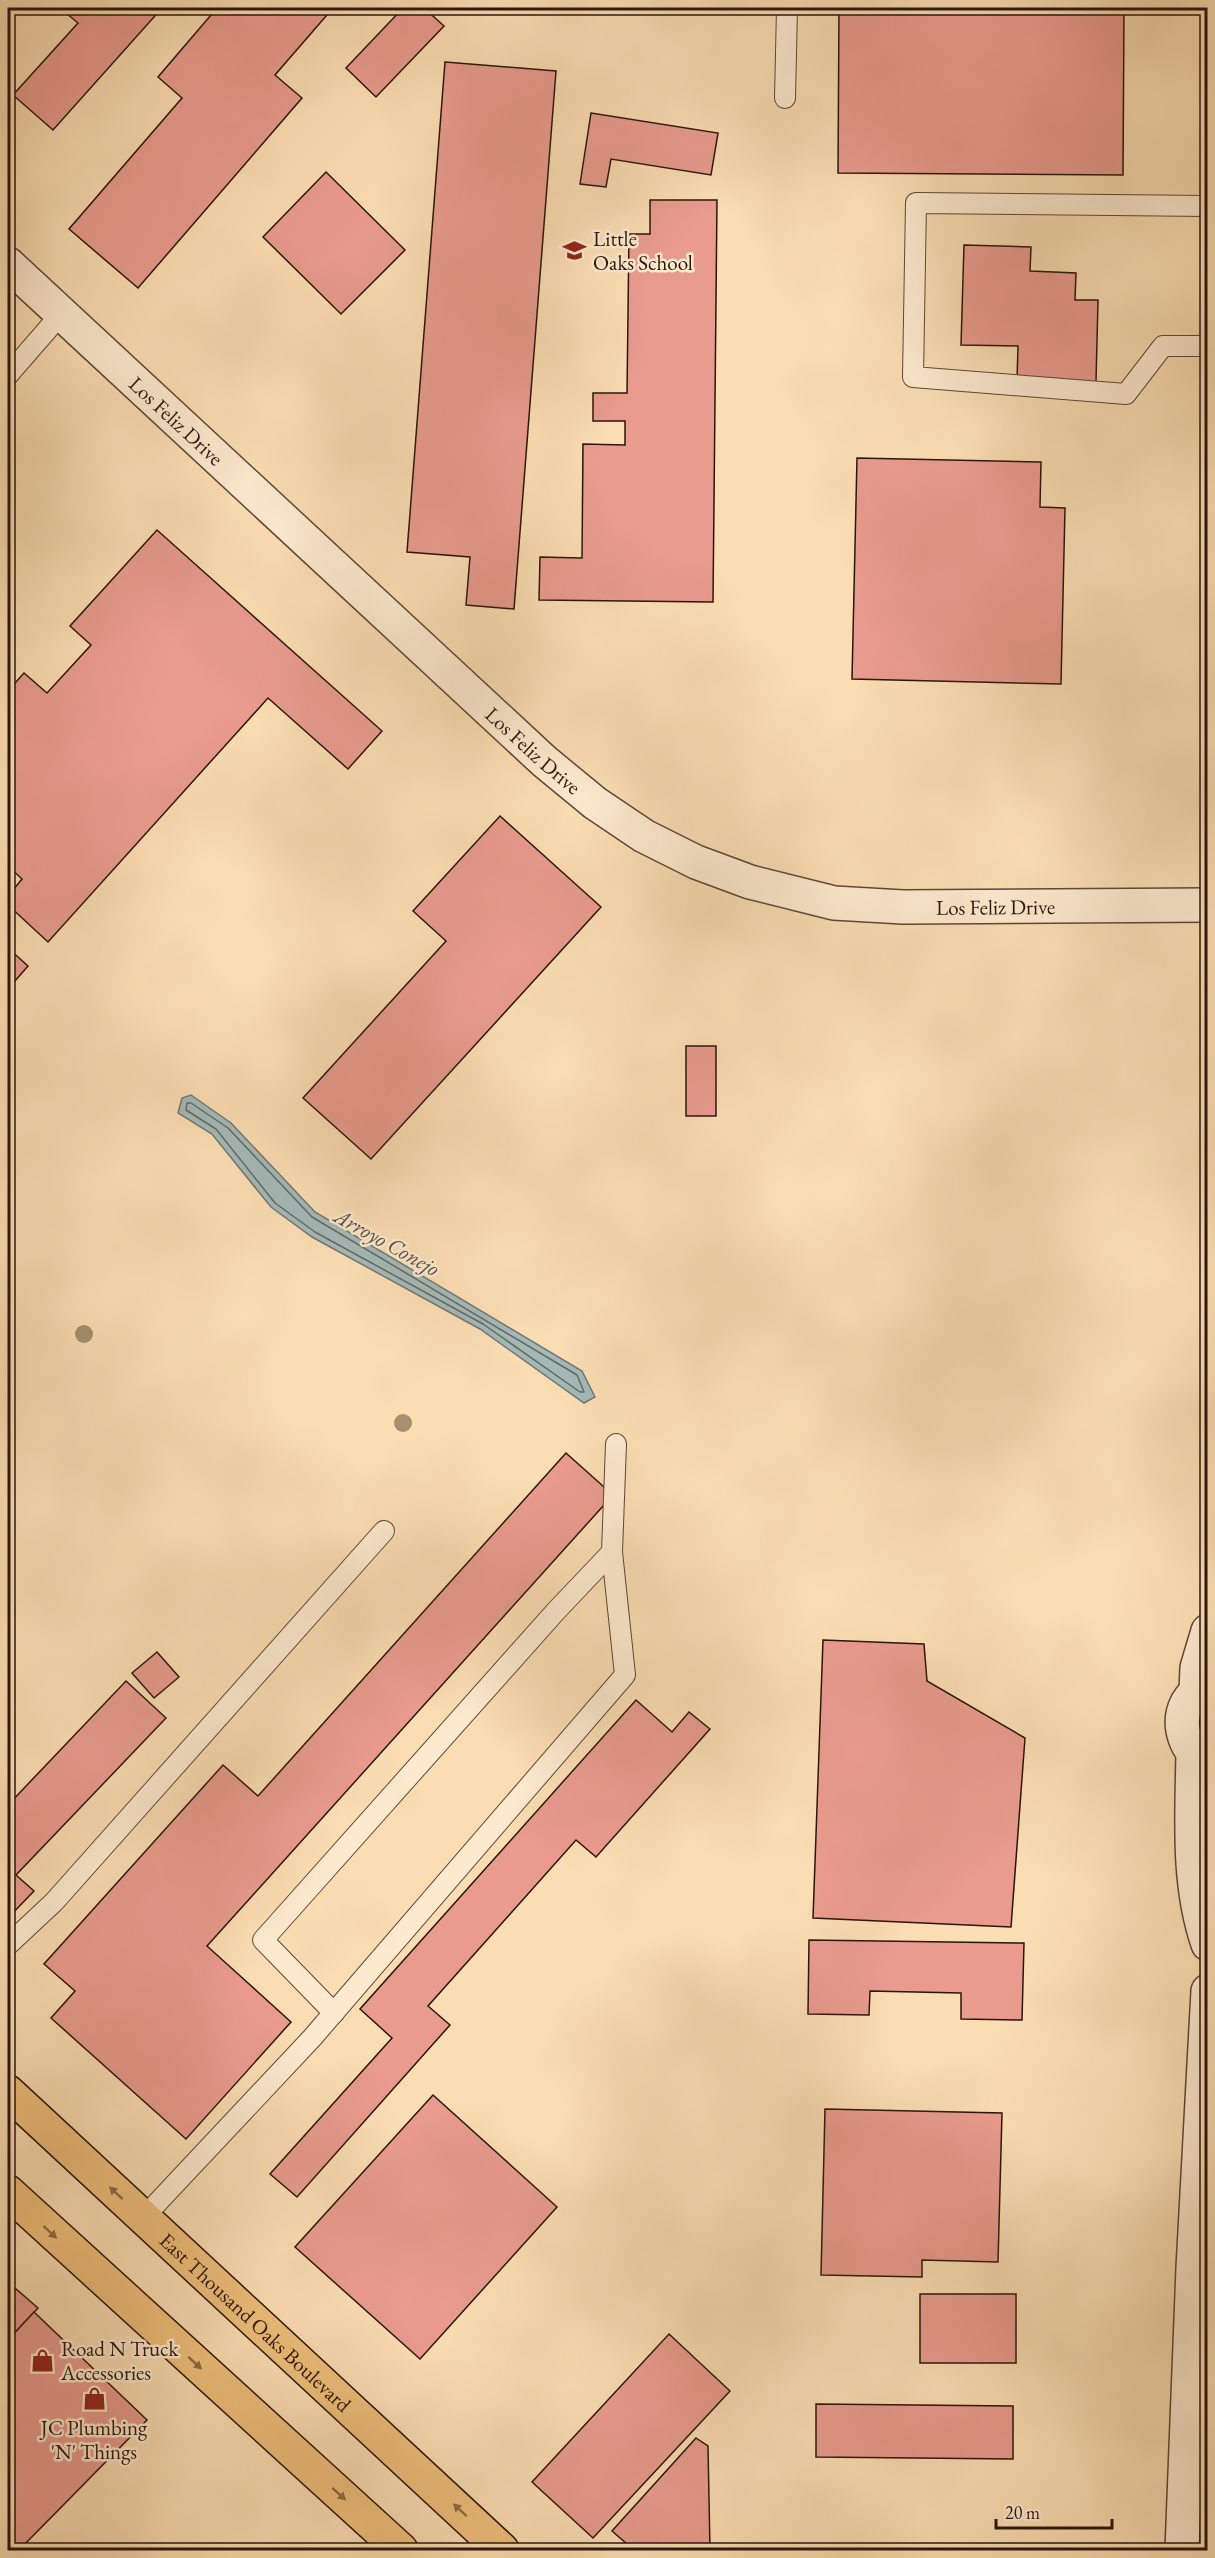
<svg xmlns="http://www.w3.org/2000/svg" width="1215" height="2558" font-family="'EB Garamond',serif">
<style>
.water{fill:#a3b9b8;stroke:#737773;stroke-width:1.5}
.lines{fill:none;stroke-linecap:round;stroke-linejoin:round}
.shore{stroke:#666762;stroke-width:1.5}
.building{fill:#e99b8e;stroke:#2a150c;stroke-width:1.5}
.service-casing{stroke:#5e4736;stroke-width:22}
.minor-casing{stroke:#5e4736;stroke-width:36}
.primary-casing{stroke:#2a150c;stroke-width:36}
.service{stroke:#fce9ce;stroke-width:20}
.minor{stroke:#fce9ce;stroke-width:33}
.primary{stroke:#eebe7a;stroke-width:33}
.tree{fill:#a5906f}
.oneway{fill:#8c6a43}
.labels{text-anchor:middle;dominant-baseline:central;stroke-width:5;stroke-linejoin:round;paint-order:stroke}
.poi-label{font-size:21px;fill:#2a150c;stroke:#fce9ce;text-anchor:start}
.street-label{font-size:21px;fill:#2a150c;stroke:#fce9ce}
.water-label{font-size:22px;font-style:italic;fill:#544e48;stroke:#fce9ce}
</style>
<rect width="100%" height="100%" fill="#fbddb3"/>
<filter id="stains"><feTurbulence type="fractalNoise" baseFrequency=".00333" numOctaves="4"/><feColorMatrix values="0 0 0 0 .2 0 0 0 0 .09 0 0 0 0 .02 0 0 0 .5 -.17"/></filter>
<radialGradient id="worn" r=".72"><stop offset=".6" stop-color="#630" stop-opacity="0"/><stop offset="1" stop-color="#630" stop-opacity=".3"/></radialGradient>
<path class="water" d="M191,1095L231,1123L315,1212L582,1371L595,1397L584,1403L480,1329L312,1237L271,1207L212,1134L178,1113L182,1098Z"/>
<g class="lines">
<path class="shore" d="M187,1103H191L228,1128L312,1217L577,1375L584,1392H580L483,1324L315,1232L275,1203L216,1129L186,1110Z"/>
</g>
<g class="building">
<path d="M60,8H162L53,130L13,95L78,23Z"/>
<path d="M217,8H333L275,75L302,98L138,288L69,229L182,98L158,77Z"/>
<path d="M403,8H424L444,26L376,97L346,68Z"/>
<path d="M839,8H1124L1123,175L838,173Z"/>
<path d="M445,62L556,71L514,609L466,605L470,557L407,552Z"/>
<path d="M591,113L718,133L711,175L611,159L606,187L580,184Z"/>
<path d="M326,172L405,250L341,314L263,237Z"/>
<path d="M650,200H717L713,602L539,600L540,557L582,558L583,444L625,445V421H593V393H627L629,234H650Z"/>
<path d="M964,245L1031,247L1030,271L1076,273L1075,300H1098L1096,382L1017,380L1018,346L961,345Z"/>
<path d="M857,458L1041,462L1040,507L1065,508L1061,684L852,679Z"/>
<path d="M157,530L382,731L348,769L268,698L48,942L8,905V896L22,879L8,866V691L24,673L47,693L91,645L70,626Z"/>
<path d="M500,816L601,907L371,1159L303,1098L446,941L413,911Z"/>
<path d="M8,948L28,966L8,989Z"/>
<rect x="686" y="1046" width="30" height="70"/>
<path d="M566,1453L613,1495L207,1946L291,2022L186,2139L51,2018L75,1991L44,1964L223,1765L258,1796Z"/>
<path d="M823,1640L924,1644L927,1681L1025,1738L1011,1927L813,1918Z"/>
<path d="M157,1652L179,1677L154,1698L132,1673Z"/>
<path d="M126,1681L166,1718L16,1875L34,1891L8,1918V1805Z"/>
<path d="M636,1700L672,1732L689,1712L710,1729L596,1857L576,1840L428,2006L450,2025L297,2197L270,2174L392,2038L360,2009Z"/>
<path d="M809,1940L1024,1943L1022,2020L961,2019V1993L870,1991L869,2015L808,2014Z"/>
<path d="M433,2095L557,2207L420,2359L295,2247Z"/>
<path d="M825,2109L1002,2113L998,2262L922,2260V2277L821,2275Z"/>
<path d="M8,2282L38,2308L8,2340Z"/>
<rect x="920" y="2294" width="96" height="69"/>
<path d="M34,2312L147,2420L19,2550H8V2340Z"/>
<path d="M669,2334L730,2391L593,2538L532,2482Z"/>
<path d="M816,2404L1013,2406V2459L816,2457Z"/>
<path d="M696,2438L708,2446L710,2550H634L612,2531Z"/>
</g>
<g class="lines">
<defs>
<g id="service">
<path d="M785,98L787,8"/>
<path d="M1208,206L916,203L913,377L1126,394L1163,346H1208"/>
<path d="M8,375L61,314"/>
<path d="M8,1945L54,1902L384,1531"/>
<path d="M334,2013L263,1940L556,1611L612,1552"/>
<path d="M143,2218L312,2038L625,1675L612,1552L616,1444"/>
</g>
<g id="minor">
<path id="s1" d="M8,264L544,761L595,803L644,836L696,862L750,882L834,903L903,907L1208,905"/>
<path d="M1208,1683C1200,1688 1192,1694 1187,1703C1176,1724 1185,1753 1208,1763"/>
<path d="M1196,1691L1197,1668L1208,1631"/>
<path d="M1193,1752C1192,1816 1187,1883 1208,1944"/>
<path d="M1182,2550L1193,2268L1208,1991"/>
</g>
<g id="primary">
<path id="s2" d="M8,2092L502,2550"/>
<path d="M8,2192L401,2550"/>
</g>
</defs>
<use href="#service" class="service-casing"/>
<use href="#minor" class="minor-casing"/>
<use href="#primary" class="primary-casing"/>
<use href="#service" class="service"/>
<use href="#minor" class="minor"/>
<use href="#primary" class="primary"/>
</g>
<g class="tree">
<circle cx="84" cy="1334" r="9"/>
<circle cx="403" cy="1423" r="9"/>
</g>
<defs><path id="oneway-solid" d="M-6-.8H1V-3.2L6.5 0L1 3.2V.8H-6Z" transform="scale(1.5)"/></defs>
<g class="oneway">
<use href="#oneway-solid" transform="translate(116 2193) rotate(-137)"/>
<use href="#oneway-solid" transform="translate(50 2232) rotate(43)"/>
<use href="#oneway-solid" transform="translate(195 2363) rotate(42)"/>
<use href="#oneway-solid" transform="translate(339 2494) rotate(42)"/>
<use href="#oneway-solid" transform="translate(460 2510) rotate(-137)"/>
</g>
<defs>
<symbol id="school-bare" viewBox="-9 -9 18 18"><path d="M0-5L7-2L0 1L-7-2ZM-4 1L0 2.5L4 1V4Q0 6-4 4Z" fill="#8f2418" stroke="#fce9ce" stroke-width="2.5" paint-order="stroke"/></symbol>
<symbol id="shop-bare" viewBox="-9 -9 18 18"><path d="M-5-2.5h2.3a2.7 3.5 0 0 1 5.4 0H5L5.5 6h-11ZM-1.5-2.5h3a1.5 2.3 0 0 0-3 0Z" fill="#8f2418" stroke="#fce9ce" stroke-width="2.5" paint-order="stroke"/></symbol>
</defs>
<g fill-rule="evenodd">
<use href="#school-bare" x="558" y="234" width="33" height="33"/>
<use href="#shop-bare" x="26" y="2344" width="33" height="33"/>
<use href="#shop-bare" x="78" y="2382" width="33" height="33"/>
</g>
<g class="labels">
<g class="poi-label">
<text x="593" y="238">Little<tspan x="593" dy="24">Oaks School</tspan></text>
<text x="61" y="2348">Road N Truck<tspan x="61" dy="24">Accessories</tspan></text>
<text x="94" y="2427" text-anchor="middle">JC Plumbing<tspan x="94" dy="24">'N' Things</tspan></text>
</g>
<g class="street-label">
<text stroke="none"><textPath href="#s1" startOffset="230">Los Feliz Drive</textPath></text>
<text stroke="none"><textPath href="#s1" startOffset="716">Los Feliz Drive</textPath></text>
<text stroke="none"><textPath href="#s1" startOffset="1220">Los Feliz Drive</textPath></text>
<text stroke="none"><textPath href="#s2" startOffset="338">East Thousand Oaks Boulevard</textPath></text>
</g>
<g class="water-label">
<text transform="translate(387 1242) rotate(29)">Arroyo Conejo</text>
</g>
</g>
<rect width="1215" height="2558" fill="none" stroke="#fbddb3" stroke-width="30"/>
<rect x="9" y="9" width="1197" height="2540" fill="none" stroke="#2a150c" stroke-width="3"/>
<rect x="15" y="15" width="1185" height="2528" fill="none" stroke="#2a150c" stroke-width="1.5"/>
<path d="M996 2519v9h116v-9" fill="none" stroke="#2a150c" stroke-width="3"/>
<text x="1005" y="2519" font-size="18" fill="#2a150c" stroke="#fce9ce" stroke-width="4.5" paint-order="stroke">20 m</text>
<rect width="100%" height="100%" filter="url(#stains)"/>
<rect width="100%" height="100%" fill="url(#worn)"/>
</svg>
